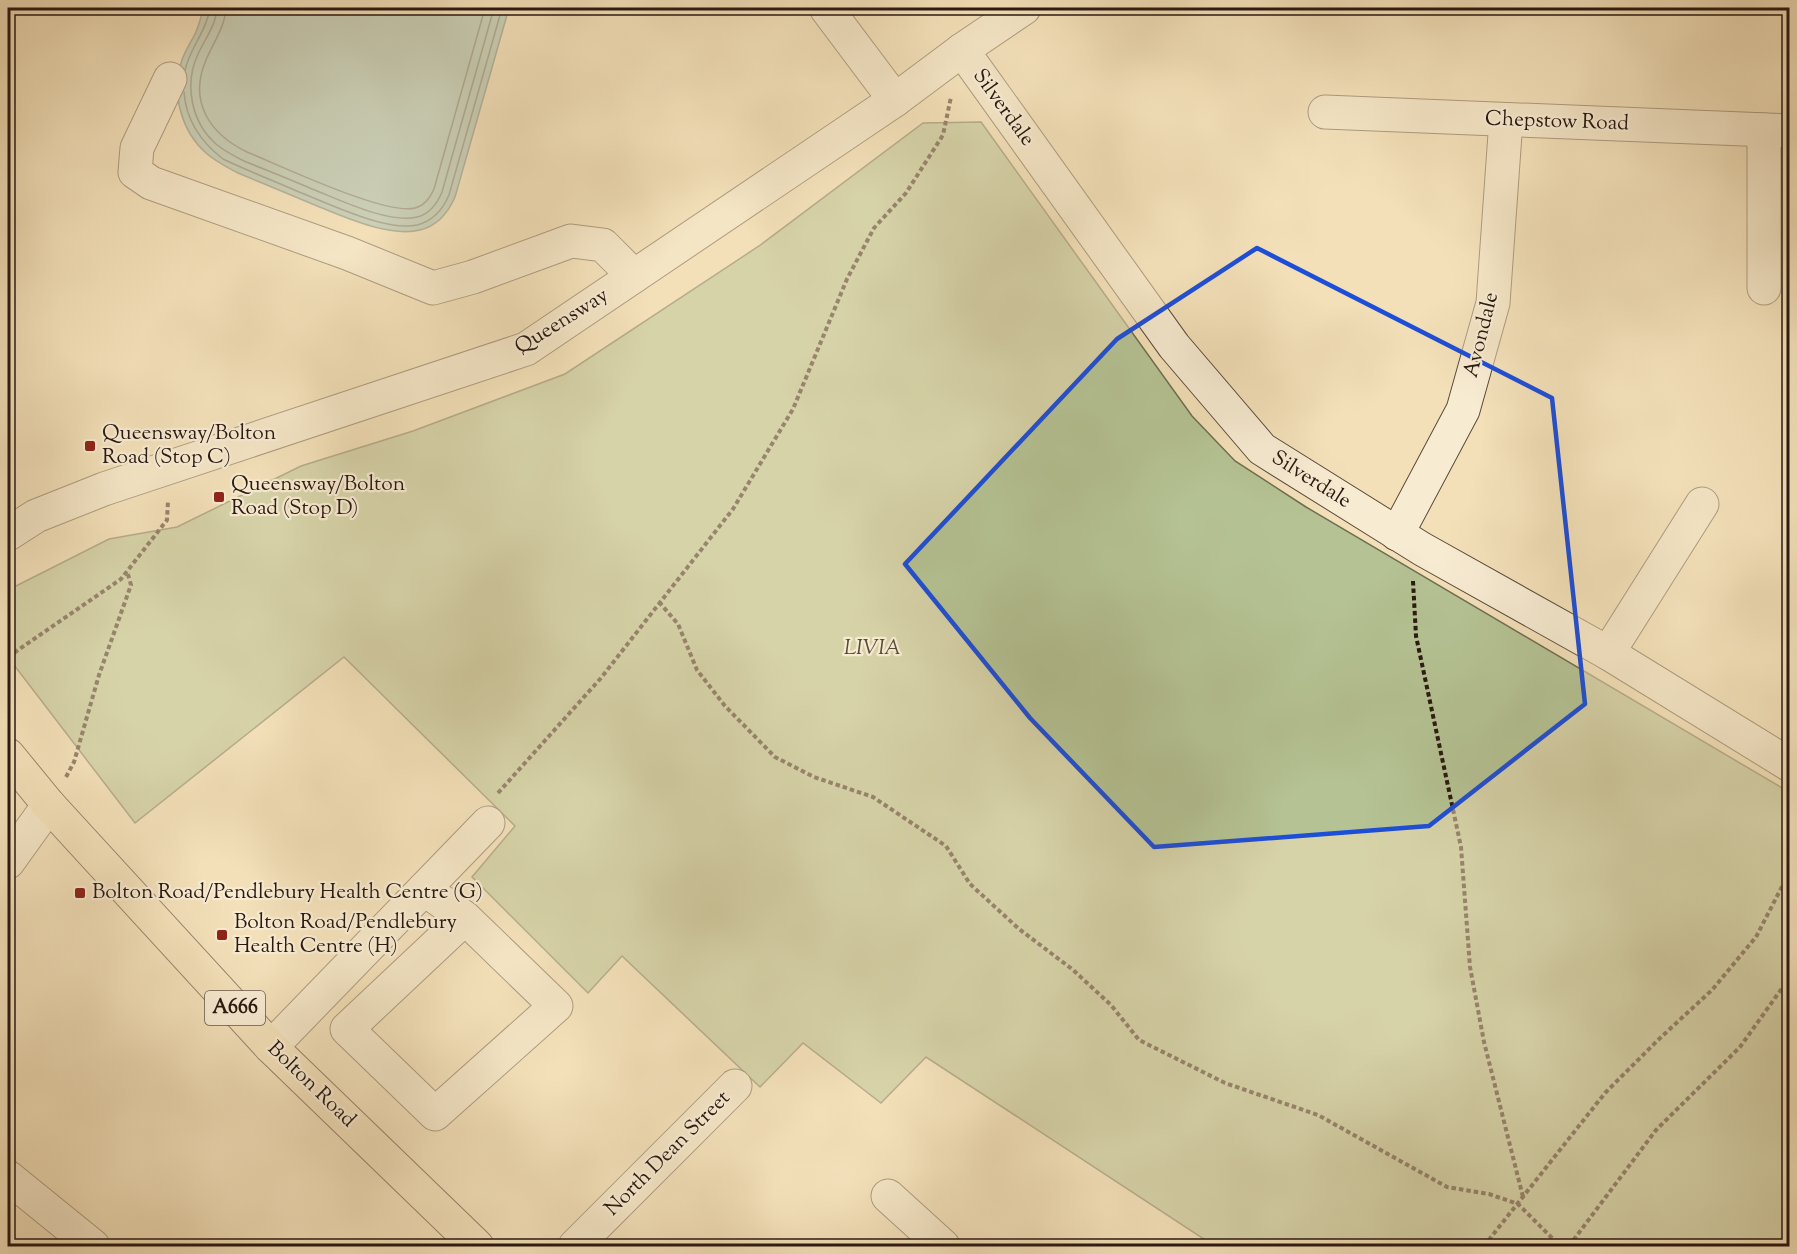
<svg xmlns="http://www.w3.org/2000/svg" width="1797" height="1254" font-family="'Sorts Mill Goudy',serif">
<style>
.green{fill:#b5c394;stroke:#706e52;stroke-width:1.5}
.water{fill:#9cbcb4;stroke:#6e7a72;stroke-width:1.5}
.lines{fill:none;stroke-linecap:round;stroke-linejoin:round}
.shore{stroke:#636a62;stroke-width:1.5}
.minor-casing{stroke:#5c4a3a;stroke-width:35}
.major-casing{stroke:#2a1810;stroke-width:35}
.path{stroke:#2a1810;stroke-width:4;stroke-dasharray:4.5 3;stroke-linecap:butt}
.minor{stroke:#f7ebd2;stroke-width:33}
.major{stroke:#f3e0b9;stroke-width:33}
.marked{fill:none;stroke:#1d4ed8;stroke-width:4.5;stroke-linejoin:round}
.poi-dot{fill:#8f2418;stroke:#f7ebd2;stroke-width:2}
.labels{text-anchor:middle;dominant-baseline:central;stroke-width:4.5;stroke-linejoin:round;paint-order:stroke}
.shield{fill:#f7ebd2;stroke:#68574a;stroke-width:1.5}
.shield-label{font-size:20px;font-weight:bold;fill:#2a1810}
.street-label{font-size:21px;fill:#2a1810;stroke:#f7ebd2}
.poi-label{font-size:21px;fill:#2a1810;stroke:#f7ebd2;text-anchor:start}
.park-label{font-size:21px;font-style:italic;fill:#544b38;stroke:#f7ebd2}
</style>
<rect width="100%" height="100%" fill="#f3e0b9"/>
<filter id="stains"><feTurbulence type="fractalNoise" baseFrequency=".00333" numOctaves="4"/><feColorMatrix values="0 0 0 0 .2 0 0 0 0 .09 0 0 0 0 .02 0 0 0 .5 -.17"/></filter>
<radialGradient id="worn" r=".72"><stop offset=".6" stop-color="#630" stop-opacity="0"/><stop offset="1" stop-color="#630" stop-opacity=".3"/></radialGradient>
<path class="green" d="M981,122L1192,416L1235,461L1306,507L1789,792V1246H1206L1210,1243L926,1057L881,1103L803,1043L760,1087L622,956L588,993L472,877L515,826L344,657L135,823L14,665L8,609V590L109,539L177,527L301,466L413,431L565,374L759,246L923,123Z"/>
<path class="water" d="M204,8H509L455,197C448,213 437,226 420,230C388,238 340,215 310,203C286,193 262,183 238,173C227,167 216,162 206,153C182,132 171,94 181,63C184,52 190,44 195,34C199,26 201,16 204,8Z"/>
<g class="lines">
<g class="shore">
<path d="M217,8C216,25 205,39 198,54C184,84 191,122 216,144C224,151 234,156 244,161C266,170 289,179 312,189C338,199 388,224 417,217C430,214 437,204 442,192L494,8"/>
<path d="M226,8C225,27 213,43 206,60C188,102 210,134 247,152C279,165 386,216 415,208C424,206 430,198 434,189L485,8"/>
<path d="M185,70C190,48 207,30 210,8"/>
<path d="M184,92C186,121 201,142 223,159C248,171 274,181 299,192C328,203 386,232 417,225C433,221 443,209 449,195L502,8"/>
</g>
<defs>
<g id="minor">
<path d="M826,8L895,100"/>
<path d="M962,50L1174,346L1262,449L1422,549L1608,653L1790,765"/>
<path d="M170,79L137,148L135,172L151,183L347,253L433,288L473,277L571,241L603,245L634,276"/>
<path d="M1325,112L1790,131"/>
<path d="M1764,130V288"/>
<path d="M8,534L36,516L104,489L526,349L895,100L962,50L1024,8"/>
<path d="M1397,534L1463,410L1493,303L1506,120"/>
<path d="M1608,653L1702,504"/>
<path d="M8,862L49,805"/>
<path d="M424,889L465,918L556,1006L435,1114L347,1029L465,918"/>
<path d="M271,1047L488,823"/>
<path d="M8,1177L93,1246"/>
<path d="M888,1196L943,1246"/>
<path d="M575,1246L735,1086"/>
</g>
<path id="major" d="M8,755L49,805L271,1047L477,1246"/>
</defs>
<use href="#minor" class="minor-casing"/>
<use href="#major" class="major-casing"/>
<g class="path">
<path d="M1413,581L1416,636L1461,847L1470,967L1484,1042L1523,1197"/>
<path d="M659,602L678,624L697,670L725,706L775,757L814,777L873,797L946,846L970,884L1019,929L1072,969L1111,1005L1139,1040L1225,1083L1318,1115L1447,1187L1489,1194L1518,1204L1560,1246"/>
<path d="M8,657L121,579L167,520L168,501"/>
<path d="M66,777L74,762L99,675L131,585L127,571"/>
<path d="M498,793L601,678L733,509L793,409L847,279L874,228L906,193L943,135L951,97"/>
<path d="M1484,1246L1605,1093L1658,1040L1712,990L1756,937L1790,871"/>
<path d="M1569,1246L1656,1130L1740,1047L1790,977"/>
</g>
<use href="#minor" class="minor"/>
<use href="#major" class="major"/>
</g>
<path d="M0 0H1797V1254H0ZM1257,248L1552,398L1585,704L1429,826L1154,847L1030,718L905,564L1117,339Z" fill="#f3e0b9" fill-opacity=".55" fill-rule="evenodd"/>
<path class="marked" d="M1257,248L1552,398L1585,704L1429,826L1154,847L1030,718L905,564L1117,339Z"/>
<g class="poi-dot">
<rect x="84" y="440" width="12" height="12" rx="3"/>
<rect x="213" y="491" width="12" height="12" rx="3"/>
<rect x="74" y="887" width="12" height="12" rx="3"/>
<rect x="216" y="929" width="12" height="12" rx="3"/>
</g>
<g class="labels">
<rect class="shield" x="205" y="991" width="60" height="34" rx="4.5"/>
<g class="shield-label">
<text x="235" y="1008">A666</text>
</g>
<g class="street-label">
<text transform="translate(1003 108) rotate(54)">Silverdale</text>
<text transform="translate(1557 122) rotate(2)">Chepstow Road</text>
<text transform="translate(562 322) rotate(-32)">Queensway</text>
<text transform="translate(1482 335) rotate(-76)">Avondale</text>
<text transform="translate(1311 480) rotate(32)">Silverdale</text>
<text transform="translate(311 1085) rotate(44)">Bolton Road</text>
<text transform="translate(668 1154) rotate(-45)">North Dean Street</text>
</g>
<g class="poi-label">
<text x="102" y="434">Queensway/Bolton<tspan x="102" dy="24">Road (Stop C)</tspan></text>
<text x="231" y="485">Queensway/Bolton<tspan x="231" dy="24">Road (Stop D)</tspan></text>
<text x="92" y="893">Bolton Road/Pendlebury Health Centre (G)</text>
<text x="234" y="923">Bolton Road/Pendlebury<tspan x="234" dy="24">Health Centre (H)</tspan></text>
</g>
<g class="park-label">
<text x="872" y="649">LIVIA</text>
</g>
</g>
<rect width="1797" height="1254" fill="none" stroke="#f3e0b9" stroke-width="30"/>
<rect x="9" y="9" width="1779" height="1236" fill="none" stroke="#2a1810" stroke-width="3"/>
<rect x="15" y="15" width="1767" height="1224" fill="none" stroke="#2a1810" stroke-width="1.5"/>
<rect width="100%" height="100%" filter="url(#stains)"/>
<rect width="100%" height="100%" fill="url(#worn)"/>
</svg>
